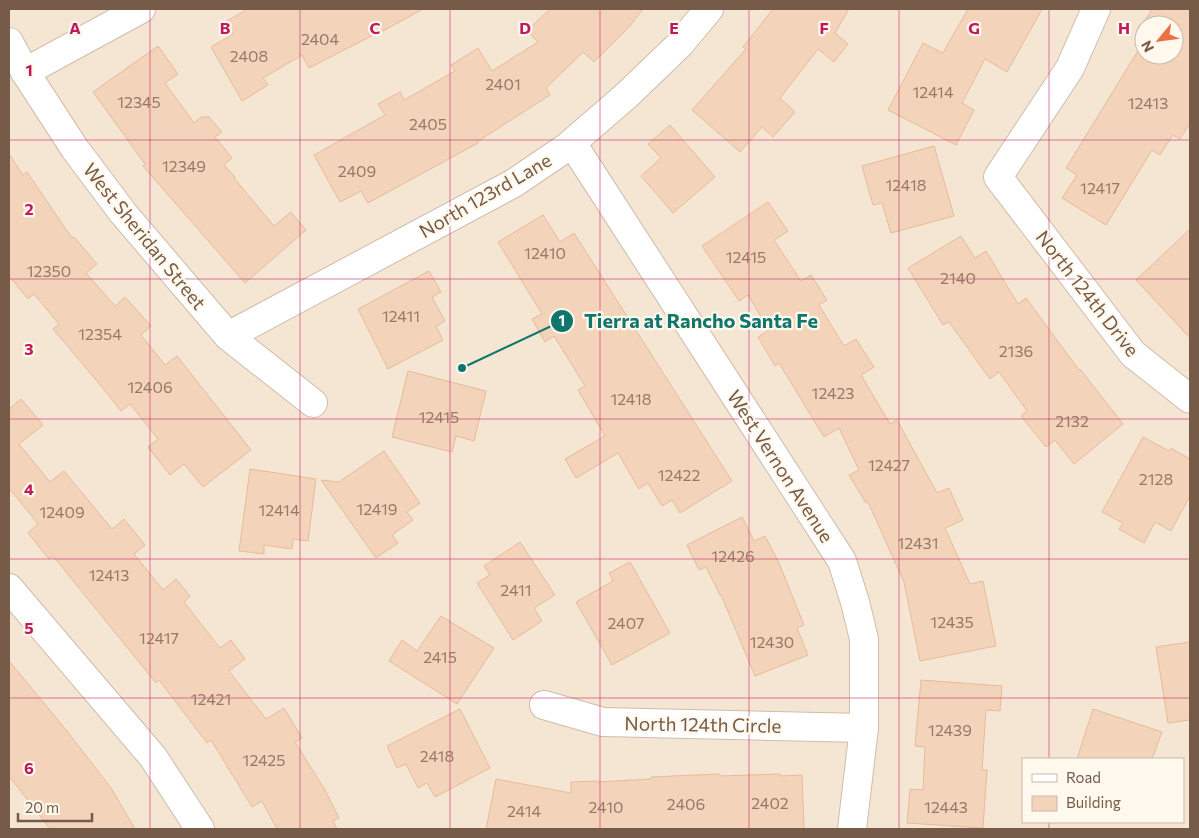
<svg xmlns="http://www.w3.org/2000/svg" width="1199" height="838" font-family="Commissioner,sans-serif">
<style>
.residential{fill:#f5e6d3;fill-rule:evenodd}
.building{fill:#f3d4bb;stroke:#e6bb9b}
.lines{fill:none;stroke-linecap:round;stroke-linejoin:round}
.minor-casing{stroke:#cfbcab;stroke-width:30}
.minor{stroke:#fff;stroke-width:28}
.grid{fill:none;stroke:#c2185b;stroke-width:1;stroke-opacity:0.55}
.labels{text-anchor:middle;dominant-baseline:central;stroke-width:4.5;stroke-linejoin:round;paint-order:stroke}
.number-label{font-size:16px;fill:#967966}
.street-label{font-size:19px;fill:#775b49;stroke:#fff8ec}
.grid-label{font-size:16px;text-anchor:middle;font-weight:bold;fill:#c2185b;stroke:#fff8ec;stroke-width:4.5;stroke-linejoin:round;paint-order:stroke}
.leader{fill:none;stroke:#0f766e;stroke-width:2}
.callout-dot{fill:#0f766e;stroke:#fff8ec;stroke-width:2}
.mark-label{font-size:15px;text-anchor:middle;font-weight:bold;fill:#fff}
.callout-label{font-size:20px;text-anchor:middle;font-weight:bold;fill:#0f766e;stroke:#fff8ec;stroke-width:4.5;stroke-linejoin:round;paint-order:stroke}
</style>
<rect width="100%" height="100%" fill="#fdf4e5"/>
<path class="residential" d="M9,9H1190V829H9ZM1144,25H1174V55H1144ZM1023,759H1183V822H1023Z"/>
<g class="building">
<path d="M248,9H423L383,31V30L309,68L302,55L263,78L268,85L242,101L211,47L233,34L225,22Z"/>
<path d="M550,9H643L629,27L594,62L583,52L546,88L550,95L477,142L478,143L368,203L361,191L340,202L314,155L385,115L378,104L400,92L404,100L455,71L451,65L478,48L492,71L538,42L527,31Z"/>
<path d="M773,9H849L835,33L848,44L834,62L818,49L780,98L795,112L773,137L762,127L740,152L692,110L746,49L743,47Z"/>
<path d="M968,9H1042L1007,72L985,59L962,103L974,110L956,145L888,110L923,43L943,53Z"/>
<path d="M1152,9H1190V123L1180,139L1173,135L1160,155L1152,150L1106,225L1062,198L1077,175L1066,168L1144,41V55H1174V25H1144V41L1136,36Z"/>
<path d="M158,46L178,74L165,83L194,123L201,117H209L222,132L215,137L232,158L224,165L235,177L234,178L274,226L291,212L306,230L245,283L143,166L145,164L93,92Z"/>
<path d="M670,125L715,177L673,213L641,176L661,158L648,144Z"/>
<path d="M934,146L954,216L891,233L882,203L873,205L862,166Z"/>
<path d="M9,154L23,175L27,172L72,238L74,237L97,264L86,273L115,306L125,297L151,326L141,335L165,365L177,356L251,450L203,487L184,464L170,475L148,447L158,439L130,404L121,411L102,387L53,329L59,324L34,294L28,299L9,276Z"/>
<path d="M768,202L788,231L774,240L801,281L811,275L827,300L819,305L844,346L856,339L874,367L861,375L890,424L897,420L937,493L949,488L963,520L945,528L970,584L983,581L996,646L920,661L904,582L868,502L866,503L849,475L859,470L839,428L824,437L779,363L775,366L758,337L769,330L748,295L739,301L702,246Z"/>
<path d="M543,215L560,242L574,233L732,481L680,513L672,500L662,506L648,483L639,489L618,453L576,478L565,459L605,436L578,390L585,386L554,336L545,342L532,319L542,314L498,242Z"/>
<path d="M1190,229V338L1136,280Z"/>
<path d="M961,236L975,258L986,251L1018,304L1026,298L1079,370L1080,369L1123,424L1074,464L1055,440L1046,447L1021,416L1027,411L999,372L990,379L949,322L943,325L908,268Z"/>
<path d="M429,271L441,292L432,297L445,321L436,326L443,340L388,369L358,309Z"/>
<path d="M408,371L486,391L474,441L456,436L452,452L392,437Z"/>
<path d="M21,399L43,425L19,444L50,482L64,471L112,529L124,519L145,545L134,554L163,590L176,579L190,596L184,602L220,648L231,640L245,659L229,671L266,719L284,708L302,738L295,742L325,790L339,818L333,821L337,829H277L262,801L252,807L211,740L207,743L159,680L156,683L53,556L49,559L28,533L38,524L9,488V409Z"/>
<path d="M1143,437L1169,451L1171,448L1190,459V496L1171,531L1155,522L1144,543L1119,529L1123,523L1102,512Z"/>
<path d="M384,451L420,503L407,512L413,520L392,535L398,543L376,558L321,480L339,482Z"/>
<path d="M250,469L316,479L308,541L293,539L292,549L264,545V554L239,551Z"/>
<path d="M742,517L754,541L765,536L779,563L804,625L797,628L808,655L755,676L721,595H720L706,567L699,570L687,545Z"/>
<path d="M520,542L555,595L534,608L542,621L513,640L477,583L490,575L484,566Z"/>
<path d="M630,562L670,633L612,665L576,602L613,581L609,573Z"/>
<path d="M441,616L494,648L457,704L389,661L402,640L417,651Z"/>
<path d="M1190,642V720L1168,723L1156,647Z"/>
<path d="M9,661L67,731L111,788L135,829H50L9,776Z"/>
<path d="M921,680L1002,686L1000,711L986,710L982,770H987L983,828L907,823L910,789L923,790L925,747L915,746Z"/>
<path d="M460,709L490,768L435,797L427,783L418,788L406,764L397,768L387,746Z"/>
<path d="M1093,709L1162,732L1152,759H1077Z"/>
<path d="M719,774V776L780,774V776L802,775L804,829H486L496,779L571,793V782L597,781V782L651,779V777Z"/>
</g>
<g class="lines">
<defs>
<g id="minor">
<path d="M1096,9L1070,68L998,177L1133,354L1190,399"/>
<path d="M9,42L25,72L75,149L123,213L228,336L313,403"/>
<path d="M25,72L141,9"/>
<path d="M572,143L842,561L855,602L864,639V728L852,829"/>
<path d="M228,336L514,183L567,147L627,95L679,45L709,9"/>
<path d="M9,588L153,757L200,829"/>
<path d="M544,705L603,722L864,728"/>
</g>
</defs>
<use href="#minor" class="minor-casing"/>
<use href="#minor" class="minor"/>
</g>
<path class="grid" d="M150,9V829M300,9V829M450,9V829M600,9V829M749,9V829M899,9V829M1049,9V759M9,140H1190M9,279H1190M9,419H1190M9,559H1190M9,698H1190M1049,822V829"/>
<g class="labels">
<g class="number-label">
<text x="320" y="38">2404</text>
<text x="249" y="55">2408</text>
<text x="503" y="83">2401</text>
<text x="933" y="91">12414</text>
<text x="139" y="101">12345</text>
<text x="1148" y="102">12413</text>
<text x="428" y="123">2405</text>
<text x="184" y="165">12349</text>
<text x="357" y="170">2409</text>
<text x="906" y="184">12418</text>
<text x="1100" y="187">12417</text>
<text x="545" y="252">12410</text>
<text x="746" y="256">12415</text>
<text x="49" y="270">12350</text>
<text x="958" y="277">2140</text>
<text x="401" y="315">12411</text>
<text x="100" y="333">12354</text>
<text x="1016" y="350">2136</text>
<text x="150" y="386">12406</text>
<text x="833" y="392">12423</text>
<text x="631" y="398">12418</text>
<text x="439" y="416">12415</text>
<text x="1072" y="420">2132</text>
<text x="889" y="464">12427</text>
<text x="679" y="474">12422</text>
<text x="1156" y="478">2128</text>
<text x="377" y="508">12419</text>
<text x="279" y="509">12414</text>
<text x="62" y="511">12409</text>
<text x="918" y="542">12431</text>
<text x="733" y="555">12426</text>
<text x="109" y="574">12413</text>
<text x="516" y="589">2411</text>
<text x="952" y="621">12435</text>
<text x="626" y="622">2407</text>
<text x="159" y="637">12417</text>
<text x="772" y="641">12430</text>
<text x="440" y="656">2415</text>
<text x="211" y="698">12421</text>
<text x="950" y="729">12439</text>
<text x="437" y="755">2418</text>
<text x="264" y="759">12425</text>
<text x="770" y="802">2402</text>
<text x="686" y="803">2406</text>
<text x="606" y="806">2410</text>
<text x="946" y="806">12443</text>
<text x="524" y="810">2414</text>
</g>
<g class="street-label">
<text transform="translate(485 195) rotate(-30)">North 123rd Lane</text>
<text transform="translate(145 236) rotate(51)">West Sheridan Street</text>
<text transform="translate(1088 293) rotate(52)">North 124th Drive</text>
<text transform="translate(781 466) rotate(57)">West Vernon Avenue</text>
<text transform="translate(703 724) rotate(1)">North 124th Circle</text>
</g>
</g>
<g class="grid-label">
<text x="75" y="34">A</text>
<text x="225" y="34">B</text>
<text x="375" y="34">C</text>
<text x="525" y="34">D</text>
<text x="674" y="34">E</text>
<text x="824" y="34">F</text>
<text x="974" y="34">G</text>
<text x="1124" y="34">H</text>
<text x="29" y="76">1</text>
<text x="29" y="215">2</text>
<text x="29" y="355">3</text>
<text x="29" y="495">4</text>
<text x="29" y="634">5</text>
<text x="29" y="774">6</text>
</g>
<path class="leader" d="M462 368L562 321"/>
<g class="callout-dot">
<circle cx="462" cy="368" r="5"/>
<circle cx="562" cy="321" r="12"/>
</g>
<g class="mark-label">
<text x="562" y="326">1</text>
</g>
<g class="callout-label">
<text x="701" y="328">Tierra at Rancho Santa Fe</text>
</g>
<rect width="1199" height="838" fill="none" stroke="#775b49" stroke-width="20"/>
<rect x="1022" y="758" width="162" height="65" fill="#fff8ec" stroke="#c9b9ab"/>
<rect x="1032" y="774" width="25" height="8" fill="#ffffff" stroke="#c9b9ab"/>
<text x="1066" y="783" font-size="15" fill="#775b49">Road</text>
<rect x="1032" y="796" width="25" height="15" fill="#f3d4bb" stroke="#c9b9ab"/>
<text x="1066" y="808" font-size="15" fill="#775b49">Building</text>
<g transform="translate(1159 40) rotate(241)"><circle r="24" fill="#fff8ec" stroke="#c9b9ab"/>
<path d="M0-4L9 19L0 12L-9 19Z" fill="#ea7146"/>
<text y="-8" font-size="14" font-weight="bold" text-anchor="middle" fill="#775b49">N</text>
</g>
<path d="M18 813v8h74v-8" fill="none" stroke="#775b49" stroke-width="2.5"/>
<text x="25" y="813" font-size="15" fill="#775b49" stroke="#fff8ec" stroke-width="4" paint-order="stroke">20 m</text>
</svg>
